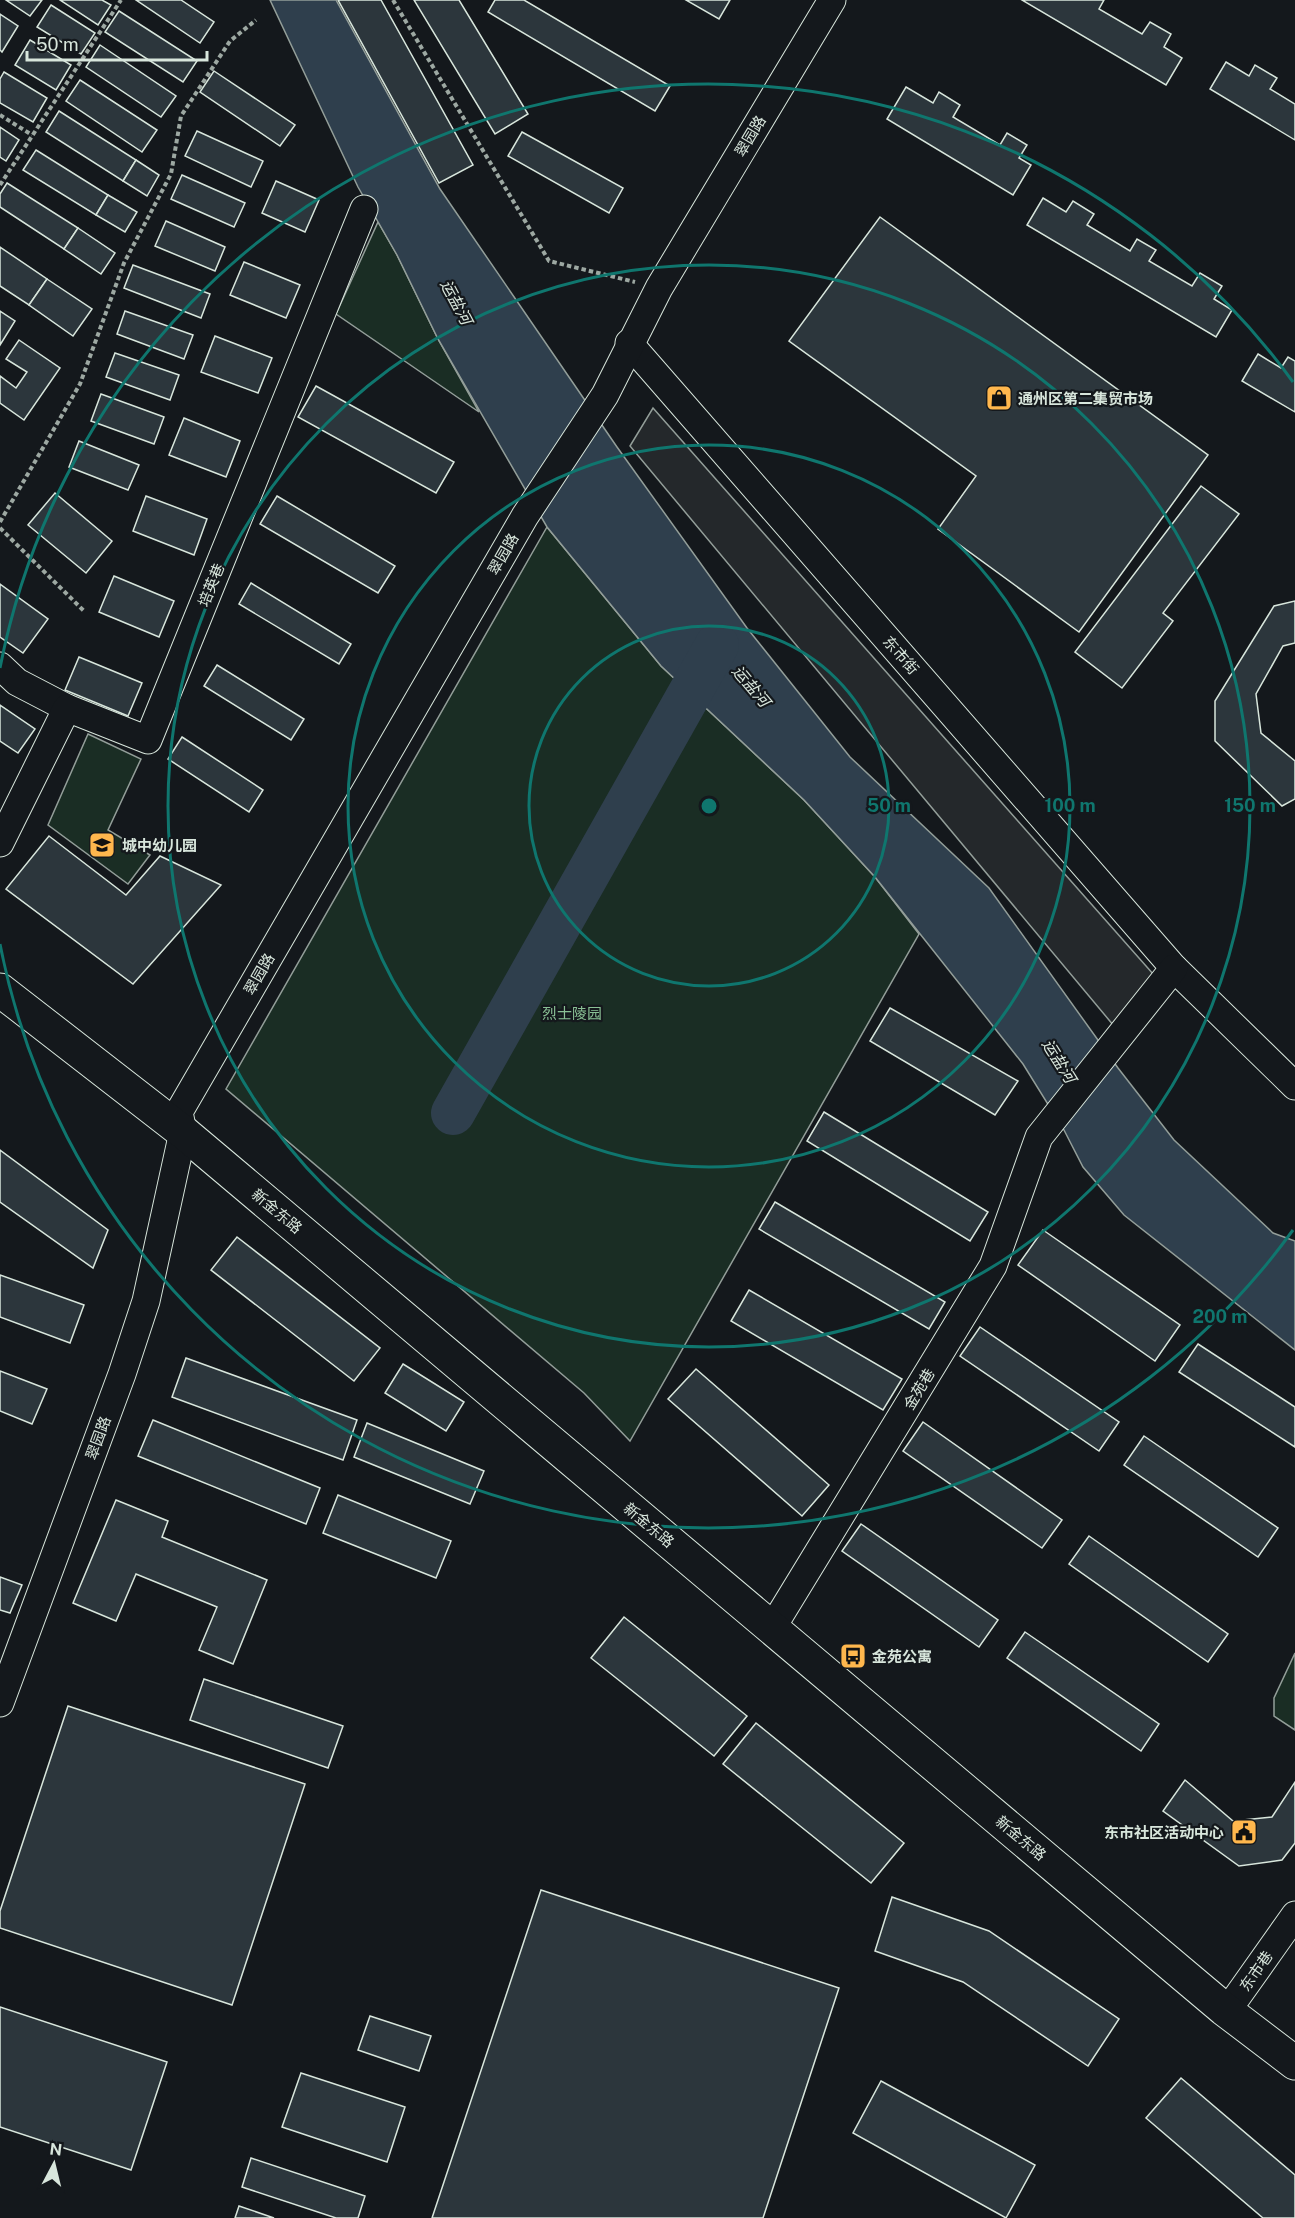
<svg xmlns="http://www.w3.org/2000/svg" width="1295" height="2218" font-family="'Public Sans','Noto Sans SC',sans-serif">
<style>
.green{fill:#1a2d24;stroke:#939e99;stroke-width:1.5}
.parking{fill:#24282b;stroke:#939e99;stroke-width:1.5}
.water{fill:#2f3f4d;stroke:#939e99;stroke-width:1.5}
.lines{fill:none;stroke-linecap:round;stroke-linejoin:round}
.river{stroke:#2f3f4d;stroke-width:44}
.building{fill:#2c363c;stroke:#d8e6dc;stroke-width:1.5}
.minor-casing{stroke:#d8e6dc;stroke-width:29}
.major-casing{stroke:#d8e6dc;stroke-width:35}
.path{stroke:#9da8a2;stroke-width:4;stroke-dasharray:4.5 3;stroke-linecap:butt}
.minor{stroke:#14181c;stroke-width:27}
.major{stroke:#14181c;stroke-width:33}
.ring{fill:none;stroke:#0f766e;stroke-width:3}
.labels{text-anchor:middle;dominant-baseline:central;stroke-width:4.5;stroke-linejoin:round;paint-order:stroke}
.street-label{font-size:15px;fill:#d8e6dc;stroke:#14181c}
.poi-label{font-size:15px;font-weight:bold;fill:#d8e6dc;stroke:#14181c;text-anchor:start}
.park-label{font-size:15px;fill:#8ac095;stroke:#14181c}
.water-label{font-size:16px;font-style:italic;fill:#d8e6dc;stroke:#14181c}
.centre{fill:#0f766e;stroke:#14181c;stroke-width:3}
.ring-label{font-size:18px;text-anchor:middle;font-weight:bold;fill:#0f766e;stroke:#14181c;stroke-width:4.5;stroke-linejoin:round;paint-order:stroke}
</style>
<rect width="100%" height="100%" fill="#14181c"/>
<g class="green">
<path d="M378,222L397,255L438,339L479,412L336,314Z"/>
<path d="M547,527L661,666L804,800L875,877L919,934L630,1441L584,1393L226,1089Z"/>
<path d="M88,734L141,759L108,830L150,855L128,884L48,825Z"/>
<path d="M1295,1653V1730L1274,1716V1698Z"/>
</g>
<path class="parking" d="M653,408L1154,975L1114,1026L630,446Z"/>
<path class="water" d="M270,0H336L440,189L617,447L747,628L850,757L989,888L1118,1068L1174,1140L1273,1233L1295,1241V1350L1124,1215L1083,1167L1064,1130L1023,1064L875,877L804,800L661,666L547,527L438,339L397,255L358,187Z"/>
<g class="lines">
<path class="river" d="M453,1113L717,645"/>
</g>
<g class="building">
<path d="M6,0H42L30,16Z"/>
<path d="M60,0H102L111,5L98,25Z"/>
<path d="M136,0H181L214,22L200,43Z"/>
<path d="M338,0H381L473,165L439,183Z"/>
<path d="M414,0H459L528,114L495,134Z"/>
<path d="M495,0H524L670,86L655,111L488,12Z"/>
<path d="M686,0H730L719,19Z"/>
<path d="M1022,0H1104L1099,9L1142,34L1150,22L1171,34L1164,47L1182,58L1166,85Z"/>
<path d="M51,5L95,33L81,54L37,27Z"/>
<path d="M119,11L197,61L183,82L105,32Z"/>
<path d="M0,14L18,26L2,52L0,50Z"/>
<path d="M30,40L71,65L56,90L15,65Z"/>
<path d="M100,45L176,96L161,117L86,67Z"/>
<path d="M1226,62L1249,76L1255,65L1277,78L1270,89L1295,104V140L1210,89Z"/>
<path d="M214,71L295,125L280,146L200,92Z"/>
<path d="M4,72L47,98L33,122L0,103V79Z"/>
<path d="M80,80L157,130L142,152L66,101Z"/>
<path d="M906,87L933,103L939,92L960,105L953,117L1000,145L1007,133L1027,145L1019,158L1031,165L1013,195L887,119Z"/>
<path d="M59,111L136,160L123,181L46,132Z"/>
<path d="M0,127L19,140L6,161L0,157Z"/>
<path d="M197,131L263,161L251,187L185,156Z"/>
<path d="M522,132L623,188L609,213L508,156Z"/>
<path d="M36,150L108,195L96,215L23,170Z"/>
<path d="M136,160L159,175L147,196L123,181Z"/>
<path d="M182,175L245,203L234,227L171,199Z"/>
<path d="M276,181L319,200L305,232L262,213Z"/>
<path d="M7,183L78,228L64,249L0,207V194Z"/>
<path d="M108,195L137,212L125,232L96,215Z"/>
<path d="M1043,198L1066,212L1073,201L1094,214L1087,225L1130,251L1137,239L1156,250L1149,261L1192,286L1200,273L1222,286L1214,299L1232,310L1216,337L1027,225Z"/>
<path d="M880,217L1208,455L1079,632L938,529L976,476L789,341Z"/>
<path d="M166,221L225,247L215,271L155,246Z"/>
<path d="M78,228L115,253L101,274L64,249Z"/>
<path d="M0,247L47,279L29,305L0,286Z"/>
<path d="M244,262L300,285L286,318L230,295Z"/>
<path d="M133,265L210,294L201,318L124,288Z"/>
<path d="M47,279L92,309L73,336L29,305Z"/>
<path d="M0,311L15,321L0,345Z"/>
<path d="M125,311L193,335L184,359L117,334Z"/>
<path d="M215,336L272,358L258,393L201,372Z"/>
<path d="M19,340L60,368L24,420L0,403V376L16,388L27,372L6,359Z"/>
<path d="M115,353L179,375L170,400L106,377Z"/>
<path d="M1258,354L1281,368L1288,357L1295,361V412L1242,381Z"/>
<path d="M316,386L454,462L436,493L298,417Z"/>
<path d="M101,394L164,417L154,444L91,421Z"/>
<path d="M184,418L240,441L226,477L169,455Z"/>
<path d="M79,441L139,465L128,490L69,467Z"/>
<path d="M1201,486L1239,514L1163,613L1173,621L1122,688L1075,652Z"/>
<path d="M55,493L112,541L86,573L28,525Z"/>
<path d="M146,496L207,519L194,555L133,531Z"/>
<path d="M277,496L395,566L378,593L260,524Z"/>
<path d="M114,576L174,601L159,637L99,612Z"/>
<path d="M251,583L351,644L339,664L239,604Z"/>
<path d="M0,584L48,619L23,653L0,637Z"/>
<path d="M1295,601V643L1283,646L1256,694L1261,733L1295,761V799L1282,806L1215,741V701L1274,606Z"/>
<path d="M79,657L142,683L128,716L65,690Z"/>
<path d="M217,665L304,719L291,740L204,686Z"/>
<path d="M0,705L35,729L18,753L0,741Z"/>
<path d="M182,737L263,790L249,812L168,759Z"/>
<path d="M49,836L126,895L160,856L221,885L133,984L6,889Z"/>
<path d="M890,1008L1018,1081L995,1115L870,1041Z"/>
<path d="M824,1112L988,1212L970,1241L807,1141Z"/>
<path d="M0,1150L108,1230L93,1268L0,1202Z"/>
<path d="M775,1202L945,1302L929,1329L759,1229Z"/>
<path d="M1043,1230L1180,1325L1155,1361L1018,1265Z"/>
<path d="M237,1237L380,1348L354,1381L211,1270Z"/>
<path d="M0,1275L84,1305L70,1343L0,1317Z"/>
<path d="M749,1290L902,1379L883,1410L731,1321Z"/>
<path d="M980,1327L1119,1422L1099,1451L960,1356Z"/>
<path d="M1198,1344L1295,1407V1447L1179,1372Z"/>
<path d="M186,1358L357,1420L343,1460L172,1397Z"/>
<path d="M403,1364L464,1402L446,1431L385,1393Z"/>
<path d="M696,1369L829,1485L802,1516L668,1399Z"/>
<path d="M0,1371L47,1389L32,1424L0,1411Z"/>
<path d="M153,1420L320,1488L306,1524L138,1456Z"/>
<path d="M923,1422L1062,1520L1042,1548L903,1451Z"/>
<path d="M367,1423L484,1471L470,1504L354,1457Z"/>
<path d="M1144,1436L1278,1528L1258,1557L1124,1465Z"/>
<path d="M338,1495L451,1541L436,1578L323,1533Z"/>
<path d="M116,1500L168,1521L162,1537L267,1580L233,1664L199,1650L217,1607L136,1574L116,1621L73,1603Z"/>
<path d="M861,1524L998,1620L979,1647L842,1551Z"/>
<path d="M1089,1536L1228,1634L1208,1662L1069,1564Z"/>
<path d="M0,1577L22,1585L10,1613L0,1610Z"/>
<path d="M624,1617L747,1716L714,1756L591,1658Z"/>
<path d="M1025,1632L1159,1724L1141,1751L1007,1658Z"/>
<path d="M204,1679L343,1726L328,1768L190,1720Z"/>
<path d="M68,1706L305,1784L232,2005L0,1928V1911Z"/>
<path d="M756,1723L904,1843L871,1883L723,1764Z"/>
<path d="M1185,1780L1233,1821L1272,1817L1295,1782V1843L1282,1860L1239,1866L1163,1811Z"/>
<path d="M541,1890L839,1988L763,2218H432Z"/>
<path d="M892,1897L989,1931L1119,2019L1088,2066L963,1982L875,1951Z"/>
<path d="M0,2007L167,2062L131,2170L0,2127Z"/>
<path d="M370,2016L431,2036L419,2071L358,2050Z"/>
<path d="M301,2073L405,2107L387,2162L282,2127Z"/>
<path d="M1181,2078L1295,2175V2218H1263L1146,2118Z"/>
<path d="M881,2081L1035,2165L1006,2218L853,2133Z"/>
<path d="M251,2158L365,2196L358,2218H336L242,2187Z"/>
<path d="M239,2206L274,2218H235Z"/>
</g>
<g class="lines">
<defs>
<g id="minor">
<path d="M629,343L1174,968L1295,1086"/>
<path d="M0,666L17,682L67,708"/>
<path d="M0,843L67,708L148,740L364,209"/>
<path d="M772,1628L993,1266L1039,1137L1174,968"/>
<path d="M0,1703L122,1374L146,1301L183,1132L179,1112L525,516L605,395L659,288L832,0"/>
<path d="M1237,1997L1295,1915"/>
</g>
<path id="major" d="M0,990L183,1132L1224,2009L1295,2063"/>
</defs>
<use href="#minor" class="minor-casing"/>
<use href="#major" class="major-casing"/>
<g class="path">
<path d="M393,0L549,261L635,282"/>
<path d="M0,115L32,135"/>
<path d="M0,185L121,0"/>
<path d="M0,522L80,384L124,263L171,174L181,116L230,41L256,20"/>
<path d="M0,528L84,611"/>
</g>
<use href="#minor" class="minor"/>
<use href="#major" class="major"/>
</g>
<g class="ring">
<circle cx="709" cy="806" r="180"/>
<circle cx="709" cy="806" r="361"/>
<circle cx="709" cy="806" r="541"/>
<path d="M1293 1230A722 722 0 0 1 0 944M0 668A722 722 0 0 1 1293 382"/>
</g>
<defs>
<symbol id="shop-square" viewBox="-11 -11 22 22"><rect x="-9" y="-9" width="18" height="18" rx="4" fill="#ffb74d" stroke="#14181c"/><path d="M-5-2.5h2.3a2.7 3.5 0 0 1 5.4 0H5L5.5 6h-11ZM-1.5-2.5h3a1.5 2.3 0 0 0-3 0Z" fill="#111"/></symbol>
<symbol id="school-square" viewBox="-11 -11 22 22"><rect x="-9" y="-9" width="18" height="18" rx="4" fill="#ffb74d" stroke="#14181c"/><path d="M0-5L7-2L0 1L-7-2ZM-4 1L0 2.5L4 1V4Q0 6-4 4Z" fill="#111"/></symbol>
<symbol id="bus-square" viewBox="-11 -11 22 22"><rect x="-9" y="-9" width="18" height="18" rx="4" fill="#ffb74d" stroke="#14181c"/><path d="M-5-6H5V4H4V6H2V4H-2V6H-4V4H-5ZM-3.5-4V0h7V-4ZM-3.5 1.2v1.5H-2V1.2ZM2 1.2v1.5H3.5V1.2Z" fill="#111"/></symbol>
<symbol id="civic-square" viewBox="-11 -11 22 22"><rect x="-9" y="-9" width="18" height="18" rx="4" fill="#ffb74d" stroke="#14181c"/><path d="M-.6-6.5H3V-4.5H.6V-3L4-1V1h2V6H-6V1h2V-1L-.6-3ZM-1.2 2.5V6h2.4V2.5Z" fill="#111"/></symbol>
</defs>
<g fill-rule="evenodd">
<use href="#shop-square" x="984" y="383" width="30" height="30"/>
<use href="#school-square" x="87" y="830" width="30" height="30"/>
<use href="#bus-square" x="838" y="1641" width="30" height="30"/>
<use href="#civic-square" x="1229" y="1817" width="30" height="30"/>
</g>
<g class="labels">
<g class="street-label">
<text transform="translate(750 136) rotate(-59)">翠园路</text>
<text transform="translate(503 554) rotate(-60)">翠园路</text>
<text transform="translate(211 585) rotate(-68)">培英巷</text>
<text transform="translate(901 655) rotate(49)">东市街</text>
<text transform="translate(259 974) rotate(-60)">翠园路</text>
<text transform="translate(277 1211) rotate(40)">新金东路</text>
<text transform="translate(919 1389) rotate(-59)">金苑巷</text>
<text transform="translate(98 1438) rotate(-70)">翠园路</text>
<text transform="translate(649 1525) rotate(40)">新金东路</text>
<text transform="translate(1021 1838) rotate(40)">新金东路</text>
<text transform="translate(1256 1971) rotate(-55)">东市巷</text>
</g>
<g class="poi-label">
<text x="1018" y="398">通州区第二集贸市场</text>
<text x="122" y="845">城中幼儿园</text>
<text x="872" y="1656">金苑公寓</text>
<text x="1224" y="1832" text-anchor="end">东市社区活动中心</text>
</g>
<g class="park-label">
<text x="572" y="1013">烈士陵园</text>
</g>
<g class="water-label">
<text transform="translate(456 302) rotate(62)">运盐河</text>
<text transform="translate(751 686) rotate(50)">运盐河</text>
<text transform="translate(1059 1061) rotate(58)">运盐河</text>
</g>
</g>
<circle cx="709" cy="806" r="9" class="centre"/>
<g class="ring-label">
<text x="889" y="812">50 m</text>
<text x="1070" y="812">100 m</text>
<text x="1250" y="812">150 m</text>
<text x="1220" y="1323">200 m</text>
</g>
<g transform="translate(54 2164) rotate(7)" stroke="#14181c" stroke-width="4.5" paint-order="stroke">
<path d="M0-4.5L10 22L0 15L-10 22Z" fill="#d8e6dc"/>
<text y="-9" font-size="16" font-weight="bold" text-anchor="middle" fill="#d8e6dc">N</text>
</g>
<path d="M27 51v9h180v-9" fill="none" stroke="#d8e6dc" stroke-width="3"/>
<text x="36" y="51" font-size="18" fill="#d8e6dc" stroke="#14181c" stroke-width="4.5" paint-order="stroke">50 m</text>
</svg>
